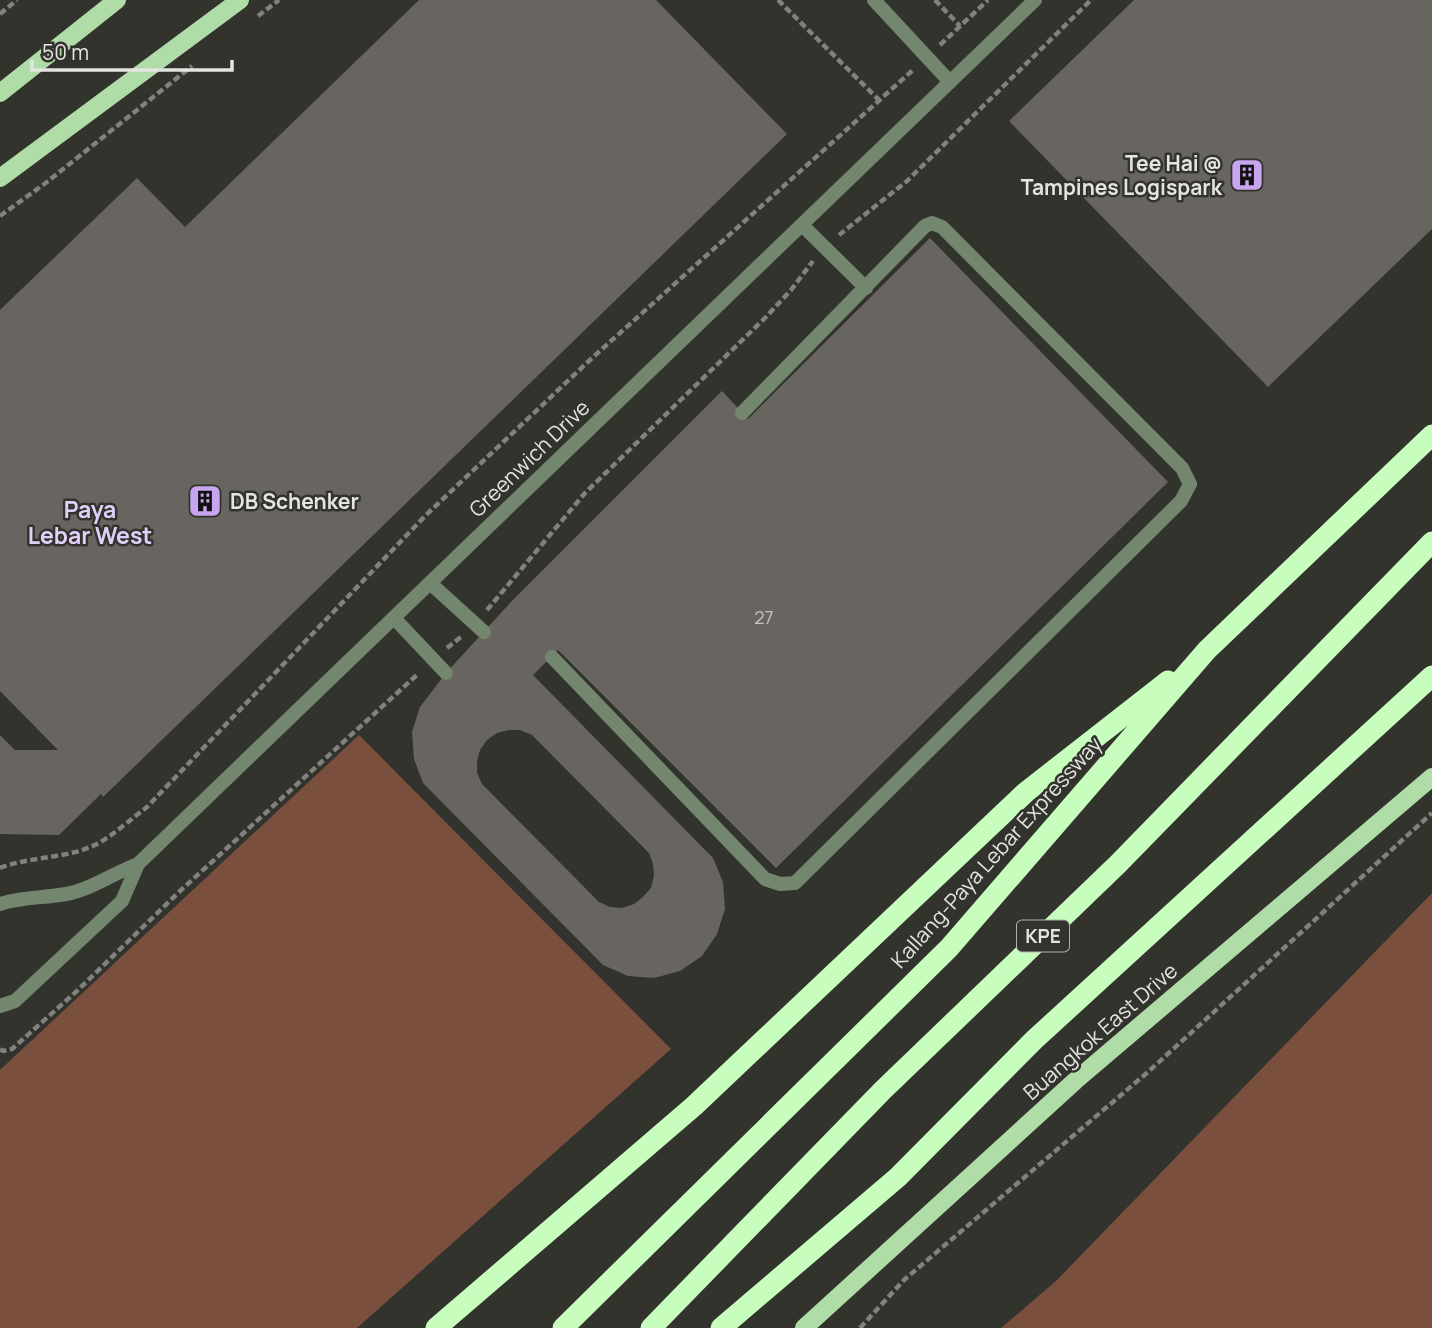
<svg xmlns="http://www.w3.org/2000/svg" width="1432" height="1328" font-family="Manrope,sans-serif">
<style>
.green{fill:#7b4f3d}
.building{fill:#686560;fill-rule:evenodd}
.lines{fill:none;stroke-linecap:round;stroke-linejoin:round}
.path{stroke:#81817d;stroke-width:4.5;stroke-dasharray:7 3.5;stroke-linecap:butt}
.service{stroke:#72876e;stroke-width:14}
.primary{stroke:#b0dca7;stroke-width:18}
.motorway{stroke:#c8febd;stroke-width:21}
.labels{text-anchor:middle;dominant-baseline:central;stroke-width:5;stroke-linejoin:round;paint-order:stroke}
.number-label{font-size:18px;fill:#c5c4c1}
.shield{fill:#33332e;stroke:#afafab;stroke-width:2}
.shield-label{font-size:19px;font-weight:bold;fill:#e4e4e1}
.poi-label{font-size:21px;font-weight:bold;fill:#e4e4e1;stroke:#33332e;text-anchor:end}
.street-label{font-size:21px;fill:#e4e4e1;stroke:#33332e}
.neighbourhood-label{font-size:23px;font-weight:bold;fill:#e1cff9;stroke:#33332e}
</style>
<rect width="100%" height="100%" fill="#33332e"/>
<g class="green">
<path d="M359,735L671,1049L357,1328H0V1070Z"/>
<path d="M1432,893V1328H1001L1056,1281Z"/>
</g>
<g class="building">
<path d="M419,0H656L787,134L103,797L101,794L59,835L0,834V735L15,750H58L0,691V310L137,178L185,227Z"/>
<path d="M1134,0H1432V229L1268,387L1009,121Z"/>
<path d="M930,238L1168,482L776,868L558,650L533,675L713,858L723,882L725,909L717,934L702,956L680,971L654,978L628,976L603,965L423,783L414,759L412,732L420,707L446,673L511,602L722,391L748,419ZM509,730H520L532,735L649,853L653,864L654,876L651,888L643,897L634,904L622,908L610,907L599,902L482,784L477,773V761L480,750L487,740L497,733Z"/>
</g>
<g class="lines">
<g class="path">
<path d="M778,0L880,101"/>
<path d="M935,0L960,26"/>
<path d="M0,14L17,0"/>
<path d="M258,16L279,0"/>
<path d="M940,45L988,0"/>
<path d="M0,216L47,182L192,66"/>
<path d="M839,235L907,181L1091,0"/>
<path d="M487,610L585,493L766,317L791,290L813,261"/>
<path d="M447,648L462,636"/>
<path d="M0,868C31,856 67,859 97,844C115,834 131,819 147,807L426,515L591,359L913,70"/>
<path d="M0,1049L3,1051L12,1049L78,990L180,891L419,673"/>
<path d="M860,1328L904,1280L1148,1072L1432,813"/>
</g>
<g class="service">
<path d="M874,0L950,82"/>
<path d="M802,225L866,288"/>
<path d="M430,583L484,632"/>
<path d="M394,618L446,673"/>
<path d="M552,657L765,879L780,884L795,883L1181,501L1190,484L1182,468L942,227L932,223L925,226L742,413"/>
<path d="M0,904C21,897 44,898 66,894C92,889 114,873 138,864"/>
<path d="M0,1006L15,1001L122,901L138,864L1035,0"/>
</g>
<g class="primary">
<path d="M0,93L117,0"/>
<path d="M0,178L240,0"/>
<path d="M804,1328L1075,1081L1432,777"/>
</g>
<g class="motorway">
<path d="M436,1328L694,1106L1026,792L1168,681"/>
<path d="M563,1328L949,948L1207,650L1432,435"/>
<path d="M651,1328L883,1090L1118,864L1432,542"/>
<path d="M721,1328L898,1177L1034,1040L1432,676"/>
</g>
</g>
<defs>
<symbol id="building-square" viewBox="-11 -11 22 22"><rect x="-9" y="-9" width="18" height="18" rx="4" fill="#c7a6ef" stroke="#33332e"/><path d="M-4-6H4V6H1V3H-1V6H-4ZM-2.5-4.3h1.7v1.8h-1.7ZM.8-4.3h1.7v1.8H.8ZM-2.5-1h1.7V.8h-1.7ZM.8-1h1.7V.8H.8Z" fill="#111"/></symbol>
</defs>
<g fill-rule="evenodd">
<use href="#building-square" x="1228" y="156" width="38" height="38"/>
<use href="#building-square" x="186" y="482" width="38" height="38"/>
</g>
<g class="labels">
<g class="number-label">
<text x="764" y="617">27</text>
</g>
<rect class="shield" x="1017" y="920.5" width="52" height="31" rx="5"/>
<g class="shield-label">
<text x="1043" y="936">KPE</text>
</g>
<g class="poi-label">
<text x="1222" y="163">Tee Hai @<tspan x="1222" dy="24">Tampines Logispark</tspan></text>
<text x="230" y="501" text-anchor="start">DB Schenker</text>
</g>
<g class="street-label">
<text transform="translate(529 458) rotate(-44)">Greenwich Drive</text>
<text transform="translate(996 852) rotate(-48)">Kallang-Paya Lebar Expressway</text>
<text transform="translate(1100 1031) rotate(-41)">Buangkok East Drive</text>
</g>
<g class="neighbourhood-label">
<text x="90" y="509">Paya<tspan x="90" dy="26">Lebar West</tspan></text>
</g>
</g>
<path d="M32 60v10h200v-10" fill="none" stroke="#e4e4e1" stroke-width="3.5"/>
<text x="42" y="60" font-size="21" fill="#e4e4e1" stroke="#33332e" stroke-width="5" paint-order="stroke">50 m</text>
</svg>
